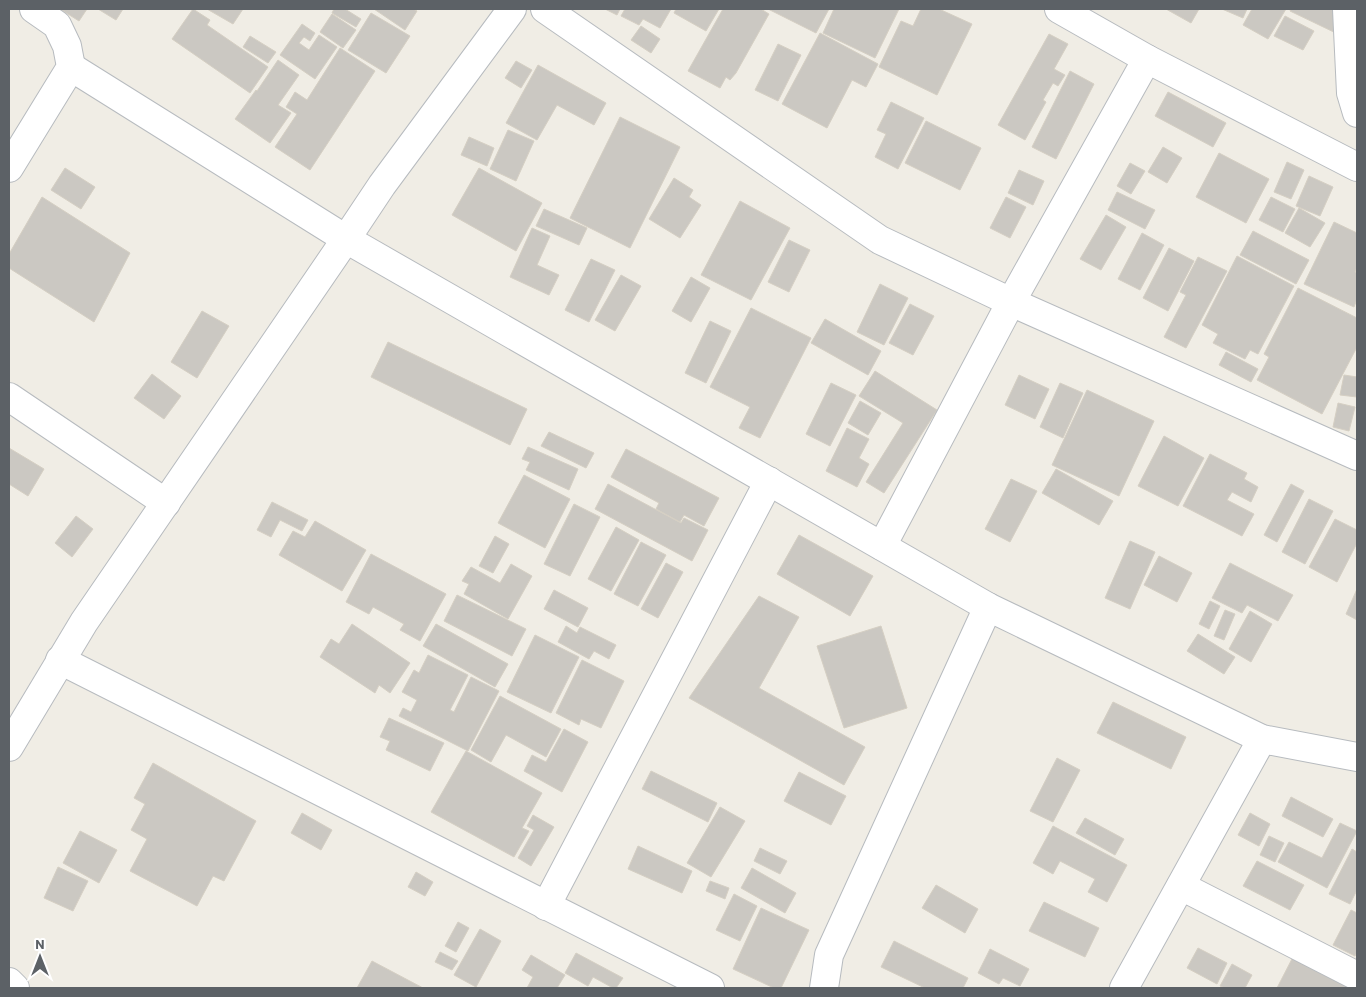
<svg xmlns="http://www.w3.org/2000/svg" width="1366" height="997" font-family="Barlow,sans-serif">
<style>
.building{fill:#cbc8c2;stroke:#d5cfc3}
.lines{fill:none;stroke-linecap:round;stroke-linejoin:round}
.minor-casing{stroke:#b7bbbf;stroke-width:30}
.minor{stroke:#fff;stroke-width:28}
</style>
<rect width="100%" height="100%" fill="#f0ede5"/>
<g class="building">
<path d="M60,9H87L79,21Z"/>
<path d="M98,9H123L116,20Z"/>
<path d="M193,9L210,20L207,25L268,67L250,93L172,39Z"/>
<path d="M207,9H243L233,24Z"/>
<path d="M334,9H345L361,19L356,27L332,13Z"/>
<path d="M374,9H413L417,11L405,30Z"/>
<path d="M605,9H620L617,15Z"/>
<path d="M625,9H671L660,28L643,19L639,25L621,16Z"/>
<path d="M676,9H719L706,31L674,13Z"/>
<path d="M723,9H761L769,14L736,73L730,80L726,77L720,88L688,71Z"/>
<path d="M768,9H829L816,33Z"/>
<path d="M834,9H899L875,58L823,33Z"/>
<path d="M921,9H939L972,24L937,95L879,67L901,21L913,26Z"/>
<path d="M1166,9H1199L1191,23Z"/>
<path d="M1222,9H1247L1243,18Z"/>
<path d="M1252,9H1286L1268,39L1243,25Z"/>
<path d="M1291,9H1341L1340,35L1290,11Z"/>
<path d="M371,13L410,36L386,73L348,50Z"/>
<path d="M332,14L356,30L343,48L320,32Z"/>
<path d="M1285,16L1314,31L1303,50L1274,36Z"/>
<path d="M302,24L315,33L310,41L304,37L299,43L309,50L319,35L337,47L315,79L280,55Z"/>
<path d="M641,26L660,39L651,53L631,40Z"/>
<path d="M820,33L878,64L866,87L852,80L827,128L782,104Z"/>
<path d="M1049,34L1068,44L1054,69L1065,75L1058,86L1053,83L1043,100L1046,102L1025,140L998,125Z"/>
<path d="M250,36L276,52L268,63L243,47Z"/>
<path d="M778,44L801,55L778,101L755,90Z"/>
<path d="M340,48L375,71L310,170L275,147L297,114L286,107L295,92L307,100Z"/>
<path d="M278,60L299,75L278,105L291,113L270,143L235,119L256,90L257,91Z"/>
<path d="M516,61L532,70L521,88L505,78Z"/>
<path d="M538,65L606,103L594,125L557,105L537,140L506,123Z"/>
<path d="M1070,71L1094,84L1056,159L1032,147Z"/>
<path d="M1168,92L1226,123L1213,147L1155,116Z"/>
<path d="M891,102L924,118L898,169L875,157L886,134L877,130Z"/>
<path d="M620,117L680,147L630,248L570,218Z"/>
<path d="M926,121L981,148L960,190L905,163Z"/>
<path d="M508,130L534,141L516,181L490,169Z"/>
<path d="M469,137L494,148L487,166L461,155Z"/>
<path d="M1163,147L1182,158L1167,183L1148,172Z"/>
<path d="M1219,153L1269,179L1246,223L1196,197Z"/>
<path d="M1287,162L1304,170L1291,199L1274,192Z"/>
<path d="M1130,163L1145,171L1131,194L1117,186Z"/>
<path d="M65,168L95,187L81,209L51,190Z"/>
<path d="M479,168L542,203L516,251L452,215Z"/>
<path d="M1019,170L1044,181L1033,205L1008,193Z"/>
<path d="M1309,176L1333,187L1320,216L1296,206Z"/>
<path d="M674,178L693,190L689,197L701,205L680,238L649,219Z"/>
<path d="M1117,192L1155,210L1145,229L1108,210Z"/>
<path d="M42,197L130,253L94,322L9,268V254Z"/>
<path d="M1006,197L1026,207L1010,238L990,228Z"/>
<path d="M1271,197L1295,209L1283,232L1259,220Z"/>
<path d="M740,201L790,228L751,300L701,275Z"/>
<path d="M1299,208L1325,223L1310,247L1285,233Z"/>
<path d="M544,209L587,228L579,245L536,226Z"/>
<path d="M1106,215L1126,227L1101,270L1080,259Z"/>
<path d="M1334,222L1357,233V267L1355,272L1357,273V299L1354,307L1304,284Z"/>
<path d="M532,228L550,236L537,265L559,275L549,295L510,277Z"/>
<path d="M1253,231L1309,260L1296,284L1240,255Z"/>
<path d="M1142,233L1164,245L1140,290L1118,279Z"/>
<path d="M789,240L810,250L789,292L768,282Z"/>
<path d="M1169,248L1194,261L1168,311L1143,298Z"/>
<path d="M1237,256L1294,286L1258,354L1250,350L1245,359L1213,343L1218,334L1202,325Z"/>
<path d="M1198,257L1227,271L1186,348L1164,337L1186,295L1180,292Z"/>
<path d="M591,259L615,270L589,322L565,310Z"/>
<path d="M621,275L641,286L615,331L595,320Z"/>
<path d="M691,277L710,288L691,322L672,311Z"/>
<path d="M880,284L908,298L884,345L857,332Z"/>
<path d="M1298,288L1357,318V347L1322,414L1257,380L1269,357L1264,354Z"/>
<path d="M910,304L934,316L913,355L889,343Z"/>
<path d="M751,308L811,338L760,438L739,428L750,407L710,387Z"/>
<path d="M202,311L229,326L197,378L171,362Z"/>
<path d="M825,319L881,351L868,375L811,343Z"/>
<path d="M710,321L731,331L706,383L685,373Z"/>
<path d="M388,342L527,409L510,445L371,377Z"/>
<path d="M1226,352L1258,369L1251,382L1219,365Z"/>
<path d="M875,371L937,410L884,493L866,482L903,423L859,396Z"/>
<path d="M152,374L181,396L164,419L134,398Z"/>
<path d="M1019,375L1049,389L1035,419L1005,405Z"/>
<path d="M1344,375L1357,377V397L1340,395Z"/>
<path d="M831,383L856,395L830,446L806,434Z"/>
<path d="M1060,383L1083,393L1063,438L1040,427Z"/>
<path d="M1087,390L1154,421L1119,496L1052,465Z"/>
<path d="M860,401L881,413L868,435L848,423Z"/>
<path d="M1338,403L1355,407L1349,431L1333,427Z"/>
<path d="M847,428L869,439L859,458L869,464L857,487L826,471Z"/>
<path d="M549,432L594,453L586,468L541,446Z"/>
<path d="M1164,436L1204,458L1178,506L1138,486Z"/>
<path d="M528,447L578,469L569,490L526,470L530,462L522,459Z"/>
<path d="M9,448L44,469L28,496L9,484Z"/>
<path d="M626,449L719,498L704,526L684,515L680,522L656,509L659,503L611,477Z"/>
<path d="M1210,454L1247,473L1244,479L1258,487L1251,502L1232,492L1227,500L1254,514L1242,536L1183,506Z"/>
<path d="M1056,469L1113,501L1099,525L1042,493Z"/>
<path d="M524,475L570,499L545,548L498,523Z"/>
<path d="M1011,479L1037,491L1010,542L985,529Z"/>
<path d="M608,484L681,523L684,518L708,530L692,561L595,509Z"/>
<path d="M1291,484L1304,491L1277,542L1264,535Z"/>
<path d="M1309,499L1333,511L1305,564L1282,552Z"/>
<path d="M272,502L308,520L302,531L280,520L271,537L257,530Z"/>
<path d="M574,504L600,517L570,576L544,564Z"/>
<path d="M76,516L93,529L72,557L55,543Z"/>
<path d="M1335,519L1357,530V543L1337,582L1309,567Z"/>
<path d="M315,521L366,550L342,591L279,555L293,531L305,537Z"/>
<path d="M616,527L639,540L611,591L588,579Z"/>
<path d="M799,535L873,576L850,616L777,574Z"/>
<path d="M495,536L509,544L493,573L479,566Z"/>
<path d="M1130,541L1155,552L1130,609L1105,598Z"/>
<path d="M641,542L666,555L638,606L614,594Z"/>
<path d="M371,554L446,594L420,641L400,630L404,624L373,607L369,614L346,602Z"/>
<path d="M1159,556L1192,573L1177,602L1144,585Z"/>
<path d="M666,563L683,572L658,618L641,609Z"/>
<path d="M1230,563L1293,595L1278,621L1247,605L1242,613L1212,598Z"/>
<path d="M511,564L532,576L508,619L464,594L469,584L462,581L471,567L500,583Z"/>
<path d="M1357,589V620L1346,614Z"/>
<path d="M554,590L588,608L578,627L544,609Z"/>
<path d="M457,595L526,629L512,656L444,621Z"/>
<path d="M759,596L799,617L759,688L865,747L844,785L689,698Z"/>
<path d="M1210,601L1220,606L1209,629L1199,624Z"/>
<path d="M1225,610L1235,614L1224,640L1214,636Z"/>
<path d="M1250,611L1272,624L1251,662L1229,649Z"/>
<path d="M352,624L410,663L390,693L379,685L375,693L320,657L331,639L339,644Z"/>
<path d="M436,624L508,664L495,687L423,646Z"/>
<path d="M566,626L577,633L580,627L616,645L609,659L594,651L589,659L558,642Z"/>
<path d="M881,626L907,708L844,728L817,646Z"/>
<path d="M1198,634L1235,657L1224,674L1187,651Z"/>
<path d="M535,635L579,657L551,713L507,692Z"/>
<path d="M428,655L468,675L450,710L454,712L471,677L499,691L468,751L399,716L403,708L411,712L417,700L402,692L414,670L419,673Z"/>
<path d="M582,660L624,681L601,728L581,719L579,725L556,713Z"/>
<path d="M500,696L561,729L546,757L506,735L491,762L471,750Z"/>
<path d="M1113,702L1186,737L1171,769L1097,733Z"/>
<path d="M389,718L444,743L430,771L386,750L390,741L380,737Z"/>
<path d="M564,729L588,742L562,792L524,771L532,755L546,762Z"/>
<path d="M466,751L542,793L522,828L529,831L514,857L431,812Z"/>
<path d="M1057,758L1080,770L1053,822L1030,811Z"/>
<path d="M153,763L256,821L224,881L213,876L197,906L130,871L147,839L131,830L145,804L134,798Z"/>
<path d="M651,771L717,803L708,822L642,789Z"/>
<path d="M799,772L846,796L831,825L784,801Z"/>
<path d="M1291,797L1333,819L1323,837L1282,816Z"/>
<path d="M720,807L745,821L711,877L687,863Z"/>
<path d="M302,813L332,830L321,850L291,833Z"/>
<path d="M1250,813L1270,824L1259,846L1238,835Z"/>
<path d="M533,815L554,827L531,866L518,858L534,830L527,826Z"/>
<path d="M1085,818L1124,839L1115,855L1076,833Z"/>
<path d="M1340,823L1357,831L1327,888L1278,862L1289,842L1322,858Z"/>
<path d="M1053,826L1127,865L1107,902L1088,892L1095,879L1060,861L1053,874L1033,863Z"/>
<path d="M80,831L117,850L99,883L63,863Z"/>
<path d="M1269,836L1284,843L1275,862L1260,855Z"/>
<path d="M638,846L692,871L682,893L628,869Z"/>
<path d="M760,848L787,861L780,874L754,861Z"/>
<path d="M1352,849L1357,852V890L1350,904L1329,894Z"/>
<path d="M1257,861L1304,885L1290,910L1243,886Z"/>
<path d="M58,867L88,881L73,911L44,898Z"/>
<path d="M752,868L796,893L785,913L741,888Z"/>
<path d="M416,872L433,882L425,896L408,887Z"/>
<path d="M710,881L729,888L725,899L706,891Z"/>
<path d="M936,885L978,909L965,933L922,908Z"/>
<path d="M734,894L757,906L740,941L716,930Z"/>
<path d="M1044,902L1099,928L1085,957L1029,931Z"/>
<path d="M761,908L809,930L781,988H774L733,969Z"/>
<path d="M1351,910L1357,913V952L1355,956L1333,945Z"/>
<path d="M458,922L469,928L456,952L445,946Z"/>
<path d="M480,929L501,941L476,987L454,975Z"/>
<path d="M894,941L968,978L963,988H925L881,967Z"/>
<path d="M1198,948L1227,963L1217,984L1187,968Z"/>
<path d="M990,949L1029,969L1020,986L1003,978L999,984L978,973Z"/>
<path d="M440,952L458,961L452,970L435,962Z"/>
<path d="M576,953L623,978L616,988H613L593,977L588,986L565,973Z"/>
<path d="M531,955L565,975L557,988H527L533,977L522,970Z"/>
<path d="M1294,955L1356,988H1277Z"/>
<path d="M372,961L423,988H357Z"/>
<path d="M1232,964L1252,975L1245,988H1225L1220,986Z"/>
</g>
<g class="lines">
<defs>
<g id="minor">
<path d="M545,9L880,240L1011,302L1357,456"/>
<path d="M1059,9L1147,59L1357,167"/>
<path d="M1347,9L1351,93L1357,113"/>
<path d="M71,67L346,239L988,607L1262,739L1357,757"/>
<path d="M9,168L71,67L67,46L57,25L34,9"/>
<path d="M9,397L166,503"/>
<path d="M882,546L1011,302L1147,59"/>
<path d="M60,660L710,988"/>
<path d="M9,747L84,622L346,239L382,185L512,9"/>
<path d="M1181,886L1357,976"/>
<path d="M546,906L769,481"/>
<path d="M9,982L15,988"/>
<path d="M824,988L829,955L988,607"/>
<path d="M1124,988L1262,739"/>
</g>
</defs>
<use href="#minor" class="minor-casing"/>
<use href="#minor" class="minor"/>
</g>
<rect width="1366" height="997" fill="none" stroke="#5c6166" stroke-width="20"/>
<g transform="translate(40 957)" stroke="#ffffff" stroke-width="4" paint-order="stroke">
<path d="M0-4L9 19L0 12L-9 19Z" fill="#5c6166"/>
<text y="-8" font-size="14" font-weight="bold" text-anchor="middle" fill="#5c6166">N</text>
</g>
</svg>
